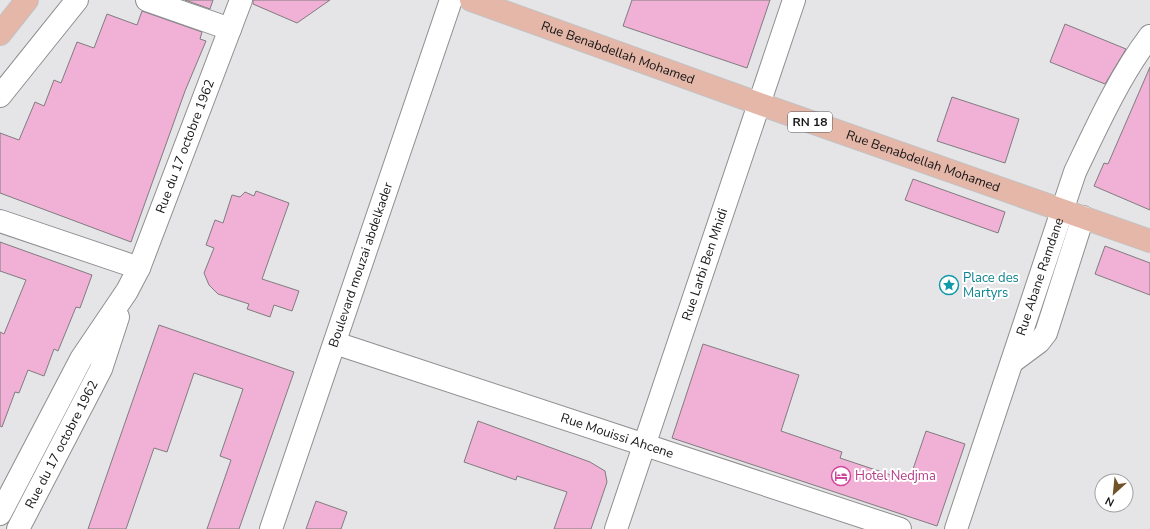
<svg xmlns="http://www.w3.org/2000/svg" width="1150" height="529" font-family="'Nunito Sans',sans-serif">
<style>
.building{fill:#f1b0d6;stroke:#7f7d7e}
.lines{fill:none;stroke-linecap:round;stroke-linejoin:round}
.minor-casing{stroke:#8f8f91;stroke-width:24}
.major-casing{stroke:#c2c2c2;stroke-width:24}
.minor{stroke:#fff;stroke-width:22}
.major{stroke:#e5b7a9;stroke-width:22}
.labels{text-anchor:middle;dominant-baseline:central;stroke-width:4;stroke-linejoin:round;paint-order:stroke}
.shield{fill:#fff;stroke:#5b5b5c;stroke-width:1}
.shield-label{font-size:12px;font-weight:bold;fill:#151516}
.street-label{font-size:13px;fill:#151516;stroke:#fff}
.culture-label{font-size:13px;fill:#0d838f;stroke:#fff;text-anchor:start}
.hotel-label{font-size:13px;fill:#b23c85;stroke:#fff;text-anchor:start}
</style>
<rect width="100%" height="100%" fill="#e5e5e7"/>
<g class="building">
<path d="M185,0H213L210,9Z"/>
<path d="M253,0H330L297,23L253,4Z"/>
<path d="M632,0H770L747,68L623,26Z"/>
<path d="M142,11L202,32L200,39L206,41L185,91L131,242L0,193V133L19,140L35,102L44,106L54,80L61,83L77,42L94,48L107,14L137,25Z"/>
<path d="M1065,24L1126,49L1105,84L1050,62Z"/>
<path d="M1150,67V210L1094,186L1104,163L1108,164Z"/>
<path d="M952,97L1019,119L1005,163L937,141Z"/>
<path d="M913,179L1005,212L998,233L905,200Z"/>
<path d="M256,191L289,203L262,279L299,291L292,311L274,305L270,317L247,309L249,304L218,294L209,285L204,273L214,248L206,245L215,220L223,223L232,195L240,197L245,192L254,196Z"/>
<path d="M0,242L92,275L80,308L76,307L58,351L54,349L44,376L28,370L19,393L15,392L2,427L0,426V332L4,334L26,280L0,271Z"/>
<path d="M1105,246L1150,263V295L1095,274Z"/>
<path d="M159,325L294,372L239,529H207L231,460L220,456L243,389L194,373L167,452L154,448L126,529H88Z"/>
<path d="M703,344L799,375L781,431L842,452L840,458L909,481L926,431L965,444L937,526L672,438Z"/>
<path d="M478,421L590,462L605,471L607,482L591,529H554L567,492L517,476L516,480L464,462Z"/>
<path d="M316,501L347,512L341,529H306Z"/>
</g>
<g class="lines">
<defs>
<g id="minor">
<path d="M147,0L230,29"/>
<path d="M0,96L77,0"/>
<path d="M0,221L139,268"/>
<path id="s1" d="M335,343L900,529"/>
<path d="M1012,362L1039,342L1046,333L1083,217"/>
<path id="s2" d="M0,514L81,359L127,291L139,268L241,0"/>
<path id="s3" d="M18,529L101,369L118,317"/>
<path id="s4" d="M271,529L451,0"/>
<path id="s5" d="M616,529L794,0"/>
<path id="s6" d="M956,529L1075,172C1097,126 1119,77 1150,36"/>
</g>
<g id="major">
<path id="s7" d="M471,0L760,104L1150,241"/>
<path d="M0,34L27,0"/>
</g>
</defs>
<use href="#minor" class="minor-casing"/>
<use href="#major" class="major-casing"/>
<use href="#minor" class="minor"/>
<use href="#major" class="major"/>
</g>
<defs>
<symbol id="sight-ring" viewBox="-11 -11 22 22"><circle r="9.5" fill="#fff" stroke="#0f9aa8" stroke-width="1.5"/><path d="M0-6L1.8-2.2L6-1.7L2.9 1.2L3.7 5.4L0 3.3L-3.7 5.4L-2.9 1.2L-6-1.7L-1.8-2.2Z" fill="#0f9aa8"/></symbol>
<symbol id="hotel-ring" viewBox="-11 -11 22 22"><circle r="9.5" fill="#fff" stroke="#d1479c" stroke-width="1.5"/><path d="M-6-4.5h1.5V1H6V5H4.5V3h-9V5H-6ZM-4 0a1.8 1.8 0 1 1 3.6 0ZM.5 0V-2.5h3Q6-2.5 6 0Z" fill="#d1479c"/></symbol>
</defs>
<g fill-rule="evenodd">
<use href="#sight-ring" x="938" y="274" width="22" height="22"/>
<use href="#hotel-ring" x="830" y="465" width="22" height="22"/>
</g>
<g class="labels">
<rect class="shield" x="788" y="112" width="44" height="20" rx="3"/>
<g class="shield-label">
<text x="810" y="122">RN 18</text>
</g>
<g class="street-label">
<text stroke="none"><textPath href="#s7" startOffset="156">Rue Benabdellah Mohamed</textPath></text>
<text stroke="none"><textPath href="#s2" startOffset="413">Rue du 17 octobre 1962</textPath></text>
<text stroke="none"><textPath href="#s7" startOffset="480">Rue Benabdellah Mohamed</textPath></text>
<text stroke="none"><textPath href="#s5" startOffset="279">Rue Larbi Ben Mhidi</textPath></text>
<text stroke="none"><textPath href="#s4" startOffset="279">Boulevard mouzai abdelkader</textPath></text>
<text stroke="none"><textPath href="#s6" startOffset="266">Rue Abane Ramdane</textPath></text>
<text stroke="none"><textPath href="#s1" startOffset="297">Rue Mouissi Ahcene</textPath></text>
<text stroke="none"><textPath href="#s3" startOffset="95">Rue du 17 octobre 1962</textPath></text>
</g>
<g class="culture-label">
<text x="963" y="278">Place des<tspan x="963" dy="15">Martyrs</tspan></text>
</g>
<g class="hotel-label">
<text x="855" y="476">Hotel Nedjma</text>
</g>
</g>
<g transform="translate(1114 493) rotate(207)"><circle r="19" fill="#ffffff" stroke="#a1a1a2"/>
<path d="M0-3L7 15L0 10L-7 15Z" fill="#735129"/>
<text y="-6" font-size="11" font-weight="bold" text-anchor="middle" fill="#151516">N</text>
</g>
</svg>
